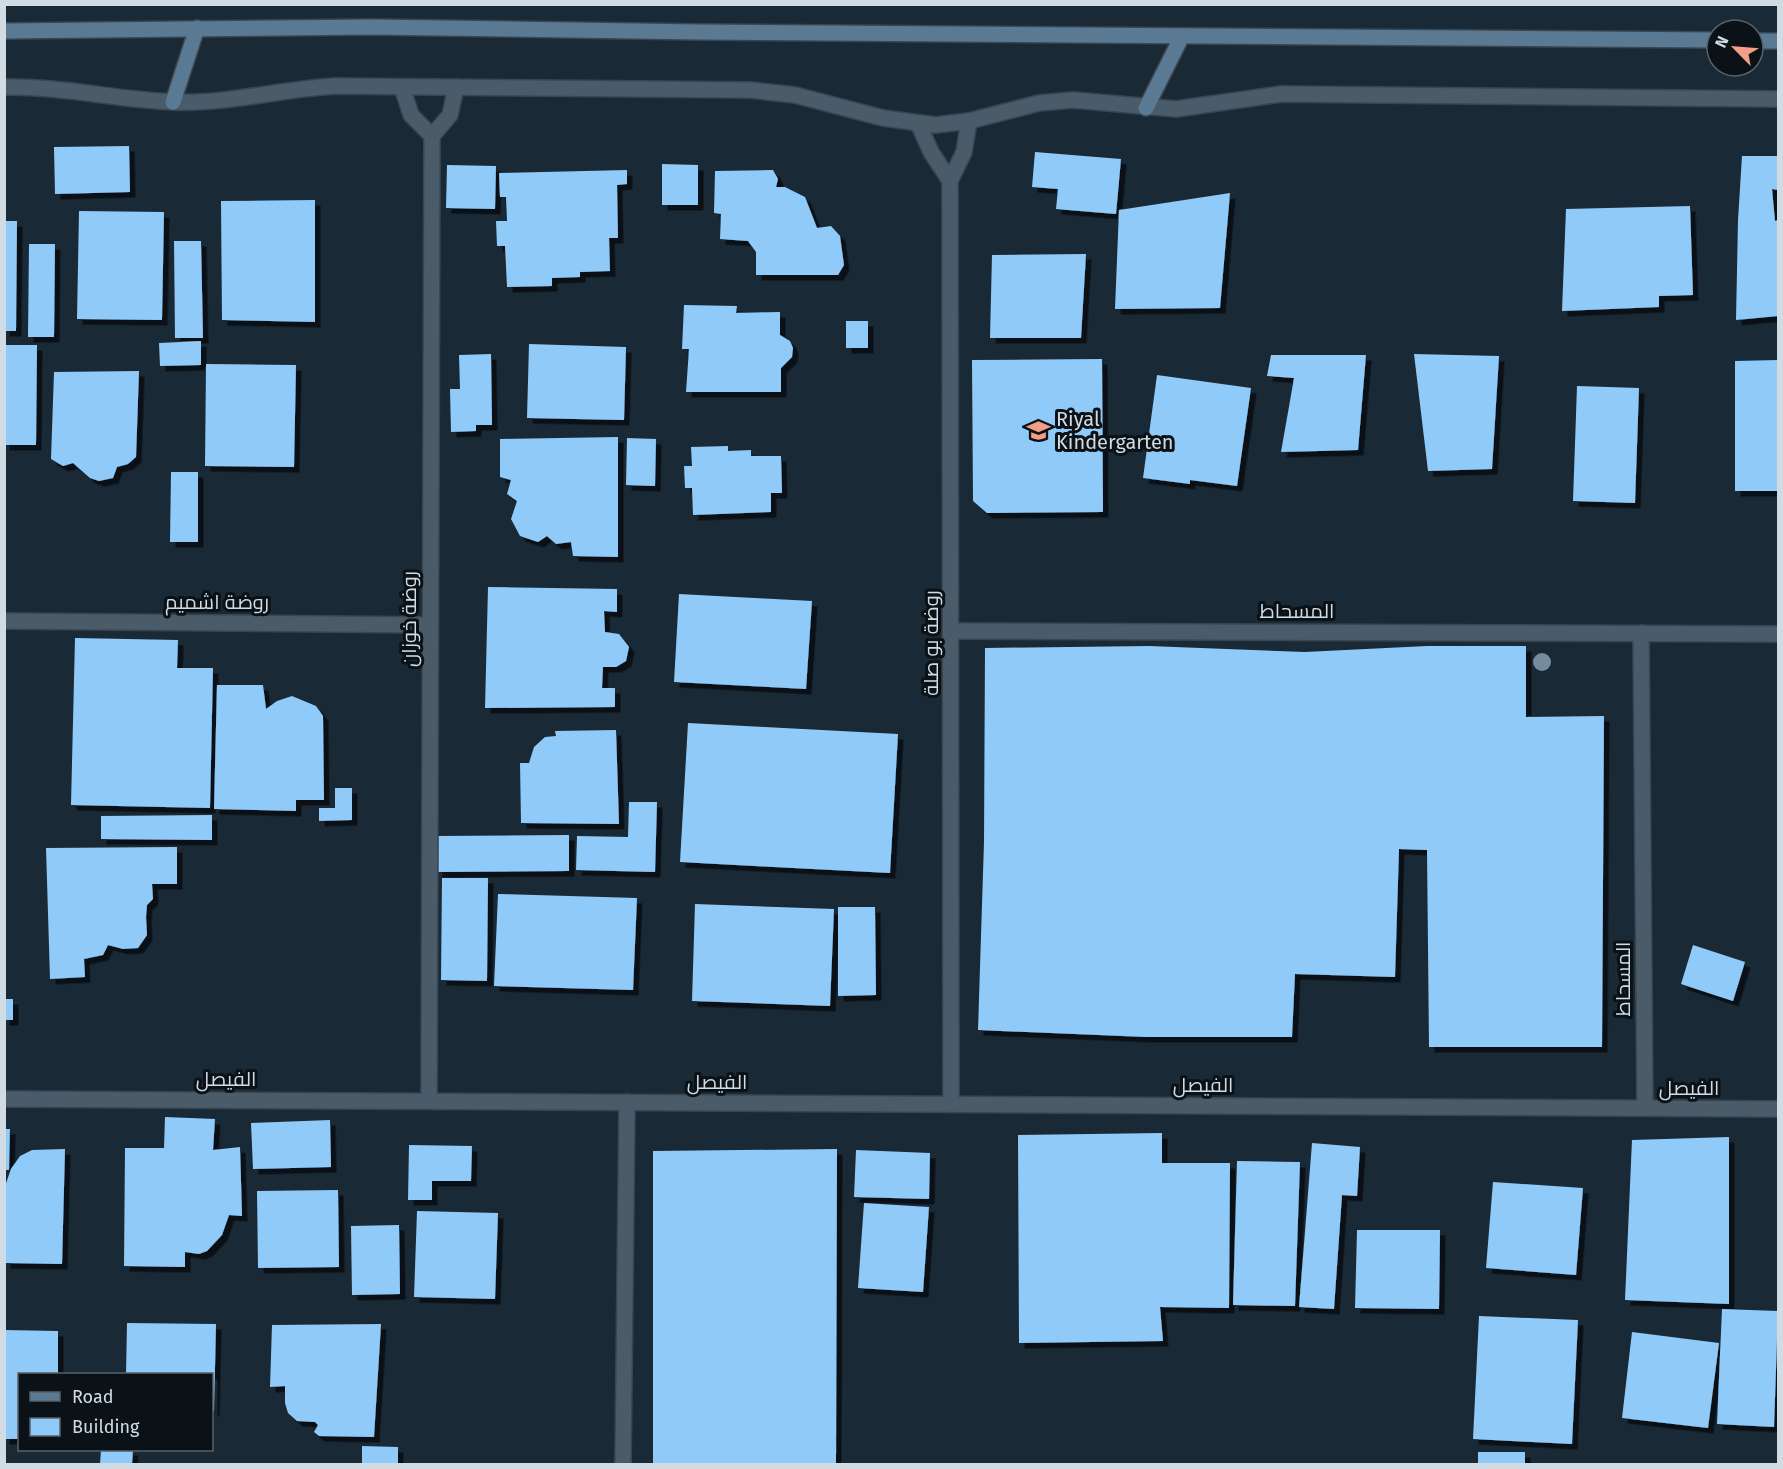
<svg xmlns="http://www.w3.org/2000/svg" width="1783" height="1469" font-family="'Fira Sans',Cairo,sans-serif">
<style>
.building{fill:#90caf8;filter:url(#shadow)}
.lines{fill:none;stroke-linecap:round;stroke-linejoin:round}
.street-casing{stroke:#394650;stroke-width:18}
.secondary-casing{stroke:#394650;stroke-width:18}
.street{stroke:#4a5b69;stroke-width:15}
.secondary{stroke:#5a7992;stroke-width:15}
.tree{fill:#748ca0}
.labels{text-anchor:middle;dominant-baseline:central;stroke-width:6;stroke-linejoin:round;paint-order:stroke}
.poi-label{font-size:20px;fill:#d1dbe3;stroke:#0a1117;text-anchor:start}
.street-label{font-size:20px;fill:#d1dbe3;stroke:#0a1117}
</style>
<defs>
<filter id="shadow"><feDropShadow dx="5.5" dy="5.5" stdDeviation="0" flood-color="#0009"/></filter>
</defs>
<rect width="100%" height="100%" fill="#192936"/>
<g class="building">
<path d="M129,146L130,192L55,194L54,147Z"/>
<path d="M1035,152L1121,159L1116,214L1056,209L1058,189L1032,187Z"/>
<path d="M1742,156H1778V190L1772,189L1775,221L1778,220V316L1736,320L1738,220Z"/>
<path d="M662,164L698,165V205H662Z"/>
<path d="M447,165L496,166L495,209L446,208Z"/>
<path d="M627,170V184L617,185L618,238H609L610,271L580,272V277L552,278V286L507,287L505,246H497L496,221H507L506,197H500L499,173Z"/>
<path d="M773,170L778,179L776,187H785L805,197L817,228L831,226L840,236L844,265L838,275H756V252L748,241L720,239L721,214L714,213L715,171Z"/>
<path d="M1230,193L1220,308L1115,309L1119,210Z"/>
<path d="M315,200V322L222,320L221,201Z"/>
<path d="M1690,206L1693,295L1659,296V307L1562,311L1566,209Z"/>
<path d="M79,211L164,212L162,320L77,319Z"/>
<path d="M4,221H17L16,331H4Z"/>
<path d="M174,241H201L203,338H175Z"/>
<path d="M29,244H55L54,337H28Z"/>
<path d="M1086,254L1081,338H990L992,255Z"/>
<path d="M684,305L737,306L736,313L780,312V335L790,341L793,348L792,357L781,368V392H686L689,349H682Z"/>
<rect x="846" y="321" width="22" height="27"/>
<path d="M201,341V365L160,366L159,343Z"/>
<path d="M529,344L626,347L624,420L527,418Z"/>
<path d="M4,345H37L36,445H4Z"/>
<path d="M491,354L492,425H476V431L451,432L450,389H460L459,355Z"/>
<path d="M1414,354L1499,356L1492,469L1428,471Z"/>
<path d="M1271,355H1366L1358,450L1281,452L1294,378L1267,376Z"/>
<path d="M1102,359L1103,512L987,513L973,501L972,360Z"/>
<path d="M1778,360V491H1735V361Z"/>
<path d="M206,364L296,365L294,467L205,466Z"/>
<path d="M139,371L136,457L128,464L117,467L113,478L99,481L90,478L73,463L63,466L51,459L54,372Z"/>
<path d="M1157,375L1251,388L1237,486L1190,480V484L1143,478Z"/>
<path d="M1577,386L1639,388L1635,503L1573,501Z"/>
<path d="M618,437V557L573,556L571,542L556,544L547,536L538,542L520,536L511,519L517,501L507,494L511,480L500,477V439Z"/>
<path d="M627,438L656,439L655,486L626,485Z"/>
<path d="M728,446V451L751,450V456H781L782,493H771V512L693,515L692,488H685L684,466H692L691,447Z"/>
<path d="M171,472H198V542H170Z"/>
<path d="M488,587L617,589V612L604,611L605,632L619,634L629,647L626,661L616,667H603L602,688H615V707L485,708Z"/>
<path d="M679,594L812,601L806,689L674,682Z"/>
<path d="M75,638L178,640L177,668H213L210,808L71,805Z"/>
<path d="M1149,646L1305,652L1427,646H1526V717L1604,716L1602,1047H1429L1427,850L1399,849L1395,977L1295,974L1292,1037H1146L978,1030L984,842L985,648Z"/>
<path d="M217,685H263L266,709L277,701L292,696L316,706L323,716L324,800H296V811L214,809Z"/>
<path d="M688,723L898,734L890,873L680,862Z"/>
<path d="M616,730L619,824L521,823L520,763H529L534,747L545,737L556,736L555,731Z"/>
<path d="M335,788H352V820L319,821V808H335Z"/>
<path d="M629,802H657L655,872L576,870L577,836L628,837Z"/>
<path d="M212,815V840L101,839V816Z"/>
<path d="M569,835V871L437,872V836Z"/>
<path d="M177,847V884H152L153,899L147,905L146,917L147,935L138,948L123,949L108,945L103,955L84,959L85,977L50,979L46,848Z"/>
<path d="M442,878H488L487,981L441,980Z"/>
<path d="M498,894L637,898L633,990L494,986Z"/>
<path d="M695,904L834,909L830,1006L692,1001Z"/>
<path d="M838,907H875L876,995L838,996Z"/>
<path d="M1693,945L1745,962L1733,1001L1681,984Z"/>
<rect x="4" y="999" width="9" height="21"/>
<path d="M165,1117L215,1119L213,1150L240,1147L242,1216L229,1215L222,1235L207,1251L199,1254L185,1252V1267L124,1266L125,1148H164Z"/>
<path d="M330,1120L331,1167L253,1169L251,1123Z"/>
<path d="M4,1129H10L9,1170H4Z"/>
<path d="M1162,1133V1163H1230L1229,1308L1160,1307L1163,1341L1019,1343L1018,1135Z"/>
<path d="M1729,1137V1304L1625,1300L1632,1140Z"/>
<path d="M1312,1143L1360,1147L1357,1196L1342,1195L1334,1309L1299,1307Z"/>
<path d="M409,1145L472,1146L471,1181H432V1200H408Z"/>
<path d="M65,1149L62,1264L5,1263V1186L11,1169L20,1156L32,1150Z"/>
<path d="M837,1149L836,1464H653V1151Z"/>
<path d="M856,1150L930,1153L929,1199L854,1197Z"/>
<path d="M1237,1161L1300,1162L1295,1306L1233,1305Z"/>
<path d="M1493,1182L1583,1188L1576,1275L1486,1268Z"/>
<path d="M338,1190L339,1267L258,1268L257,1191Z"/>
<path d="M864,1203L929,1207L923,1292L858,1288Z"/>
<path d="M417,1211L498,1213L495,1299L414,1297Z"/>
<path d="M399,1225L400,1294L352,1295L351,1226Z"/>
<path d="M1357,1230H1440L1439,1309L1355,1308Z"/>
<path d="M1722,1309L1778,1311L1774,1427L1717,1424Z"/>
<path d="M1479,1316L1578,1320L1572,1444L1473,1439Z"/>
<path d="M127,1323L216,1324L214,1411H212V1374H126Z"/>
<path d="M381,1324L374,1437L319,1436L314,1432L318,1425L315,1422L297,1421L288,1413L285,1403V1386L270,1387L272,1325Z"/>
<path d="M4,1330L58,1331V1374H20V1439H4Z"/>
<path d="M1632,1332L1719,1343L1708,1428L1622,1418Z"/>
<path d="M362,1446L398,1447V1464H362Z"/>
<path d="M101,1450H133L132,1464H100Z"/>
<rect x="1478" y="1452" width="47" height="12"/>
</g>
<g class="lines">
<defs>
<g id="street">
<path d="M4,87C62,86 117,100 175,102C229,104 281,89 335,86L750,90L795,95L883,118L935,125L969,121L1039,103L1073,100L1176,109L1281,94L1778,99"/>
<path d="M402,87L411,115L432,136"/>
<path d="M919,125L931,152L950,181"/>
<path d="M432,136L450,115L456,87"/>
<path d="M4,621L430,625"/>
<path d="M952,631L1778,634"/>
<path d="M1641,633L1645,1108"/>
<path d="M4,1099L1778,1109"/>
<path d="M429,1101L432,136"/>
<path d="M951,1104L950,181L964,152L969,121"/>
<path d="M623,1464L627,1102"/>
</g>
<g id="secondary">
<path d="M4,31L371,27L699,32L1717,40"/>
<path d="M1753,41H1778"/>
<path d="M173,102L197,28"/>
<path d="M1146,108L1182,36"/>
</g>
</defs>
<use href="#street" class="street-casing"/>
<use href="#secondary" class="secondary-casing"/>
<use href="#street" class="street"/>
<use href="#secondary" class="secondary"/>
</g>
<circle class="tree" cx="1542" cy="662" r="9"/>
<defs>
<symbol id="school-bare" viewBox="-9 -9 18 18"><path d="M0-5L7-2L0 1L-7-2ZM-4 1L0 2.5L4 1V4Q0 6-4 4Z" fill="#f49e8a" stroke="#0a1117" stroke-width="2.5" paint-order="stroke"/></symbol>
</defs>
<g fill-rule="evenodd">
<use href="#school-bare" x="1022" y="414" width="33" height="33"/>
</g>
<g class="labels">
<g class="poi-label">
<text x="1056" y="419">Riyal<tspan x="1056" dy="23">Kindergarten</tspan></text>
</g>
<g class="street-label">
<text x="217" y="602">روضة اشميم</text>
<text x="1297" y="611">المسحاط</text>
<text transform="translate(409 619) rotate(-90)">روضة خوزان</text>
<text transform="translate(931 643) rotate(-90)">روضة بو صلة</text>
<text transform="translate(1623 979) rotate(-90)">المسحاط</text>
<text x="226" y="1079">الفيصل</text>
<text x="717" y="1082">الفيصل</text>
<text x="1203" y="1085">الفيصل</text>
<text x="1689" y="1088">الفيصل</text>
</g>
</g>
<rect width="1783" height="1469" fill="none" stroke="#d1dbe3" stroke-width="12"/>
<rect x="18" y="1373" width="195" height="78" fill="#0a1117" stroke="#5a6269" stroke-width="1.5"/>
<rect x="30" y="1392" width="30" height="9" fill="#5a7992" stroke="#5a6269" stroke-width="1.5"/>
<text x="72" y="1403" font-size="18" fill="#d1dbe3">Road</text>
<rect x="30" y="1418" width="30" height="18" fill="#90caf8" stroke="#5a6269" stroke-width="1.5"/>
<text x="72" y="1433" font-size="18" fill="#d1dbe3">Building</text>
<g transform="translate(1735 48) rotate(295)"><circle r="28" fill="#0a1117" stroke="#5a6269" stroke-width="1.5"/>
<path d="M0-4.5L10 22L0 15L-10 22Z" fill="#f49e8a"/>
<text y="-9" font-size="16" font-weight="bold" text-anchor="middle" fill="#d1dbe3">N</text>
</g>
</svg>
